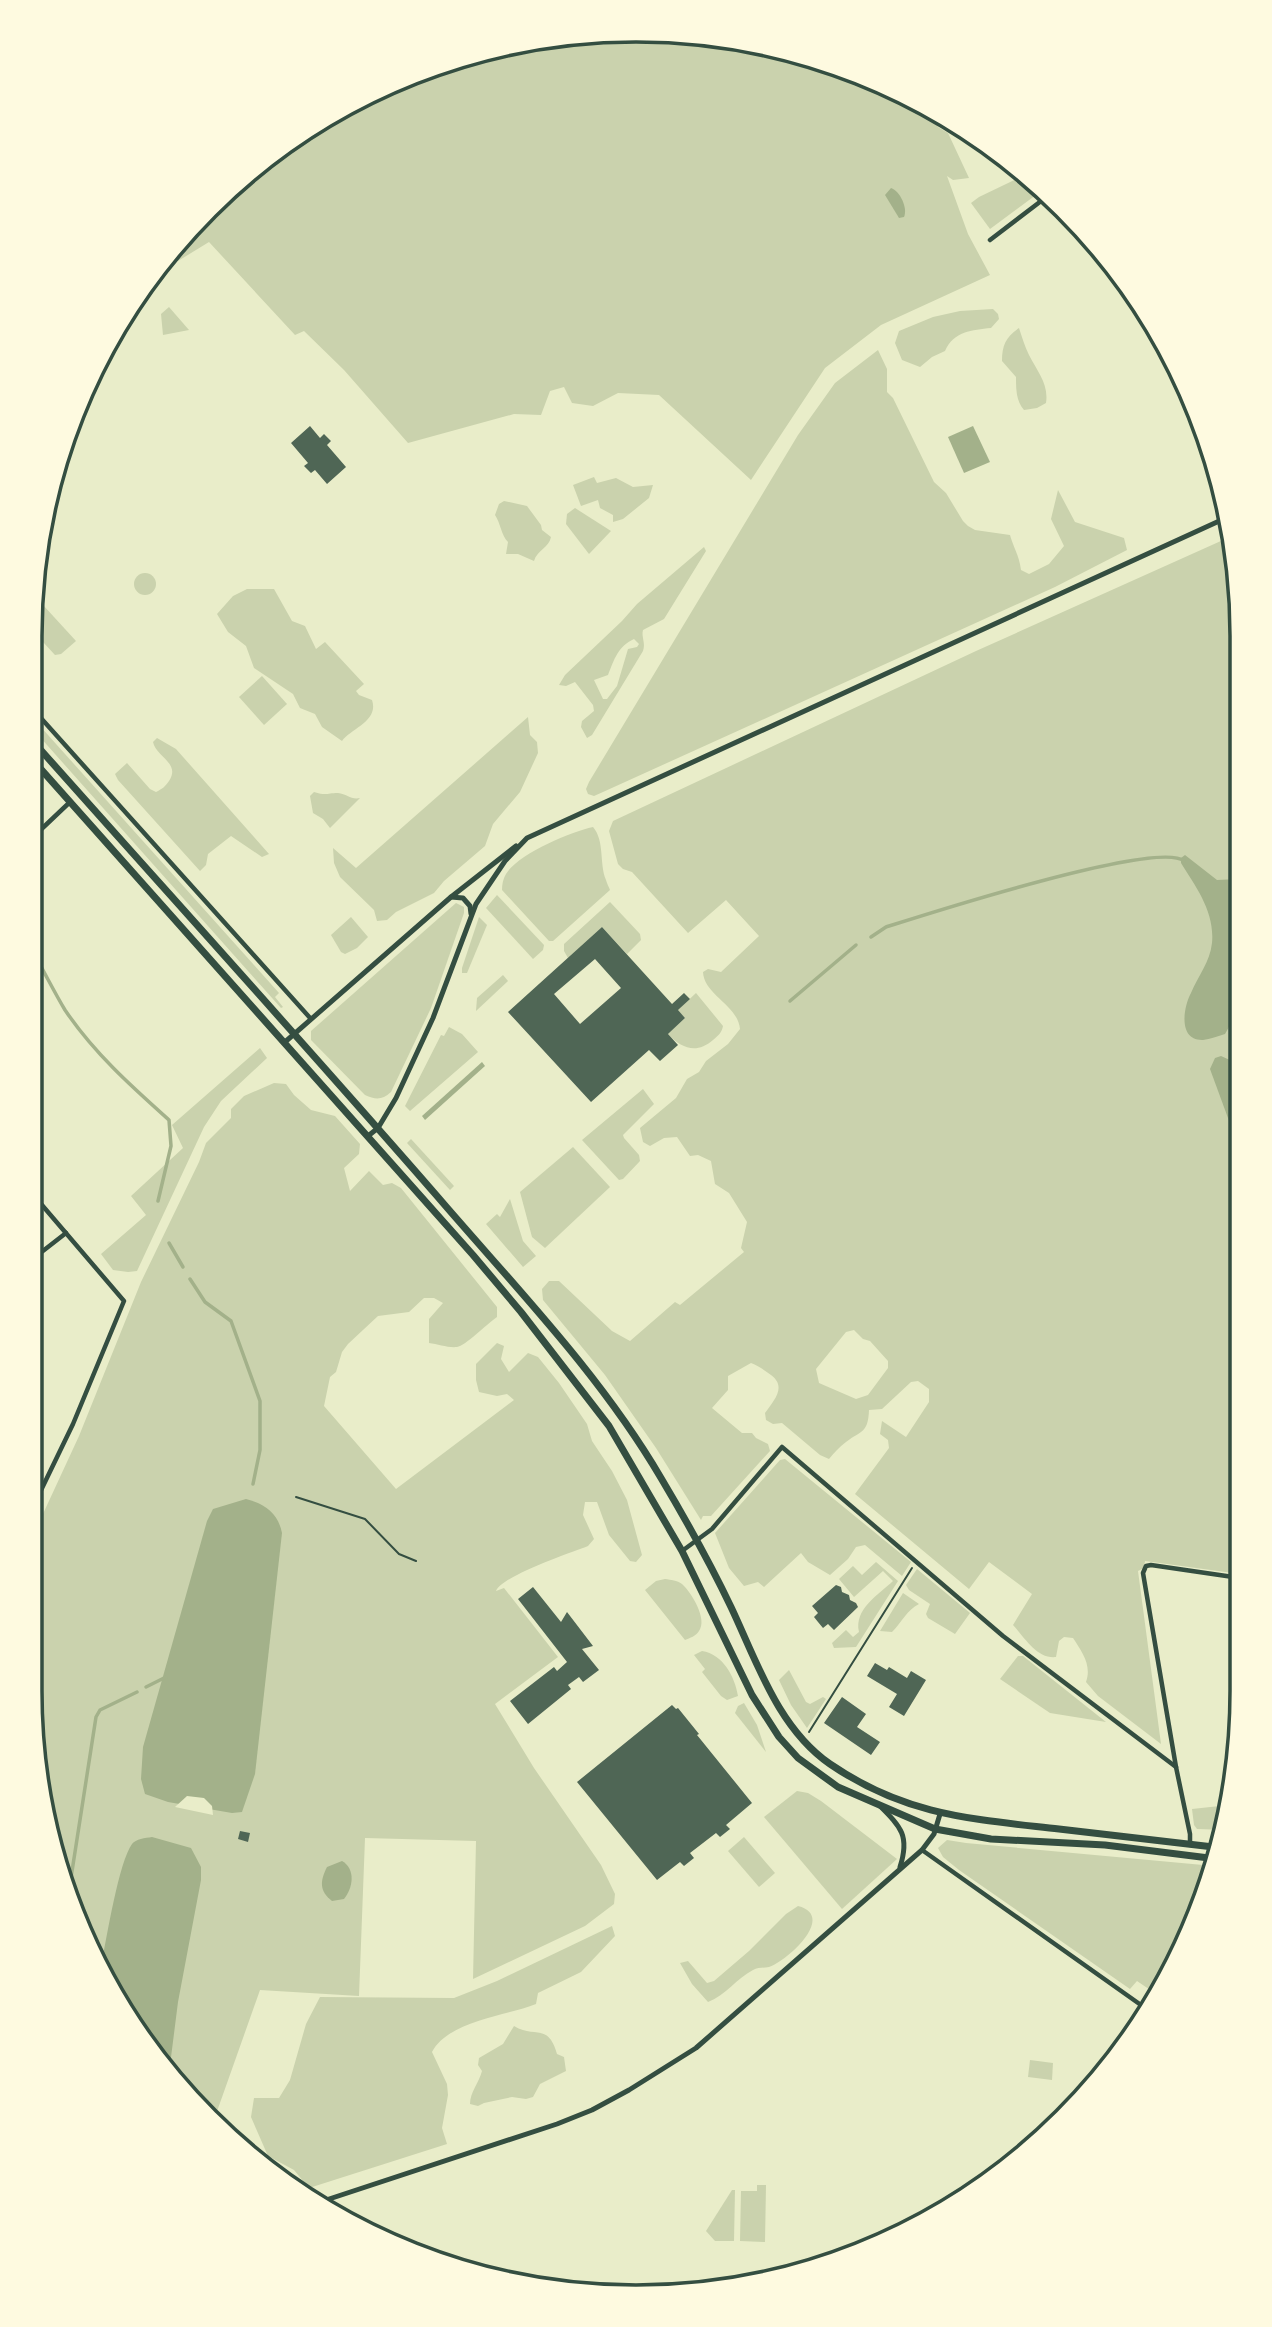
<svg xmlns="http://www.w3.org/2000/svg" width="1272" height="2327" font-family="'Roboto Condensed',sans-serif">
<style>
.green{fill:#cad2ad;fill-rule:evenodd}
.water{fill:#a3b18a}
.pier{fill:#e9edc9}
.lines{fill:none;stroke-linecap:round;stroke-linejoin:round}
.stream{stroke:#a3b18a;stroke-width:3.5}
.building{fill:#4f6655;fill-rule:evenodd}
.path{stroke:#344e41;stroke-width:2}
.minor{stroke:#344e41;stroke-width:4.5}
.tertiary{stroke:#344e41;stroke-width:5}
.primary{stroke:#344e41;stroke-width:7}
.rim{fill:none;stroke:#344e41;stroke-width:3.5}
</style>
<rect width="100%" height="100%" fill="#e9edc9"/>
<g class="green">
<path d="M596,31L715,35L830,62L919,102L925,117L932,118L938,127L948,133L969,178L953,180L947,176L968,234L990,275L881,325L825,368L751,480L659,395L618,393L593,406L572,403L564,387L550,391L541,415L514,414L408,443L344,370L304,331L295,335L209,242L178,261L168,262L166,255L180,237L267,155L368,92L479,51Z"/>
<path d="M1027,174L1044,189L990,229L971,203L979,197Z"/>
<path d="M169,307L189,330L163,335L161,314Z"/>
<path d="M993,309L998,314L999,319L991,328C972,330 954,331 945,351L932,357L920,367L902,360L895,343L899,331L933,317L960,311Z"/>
<path d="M1019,328C1022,337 1025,347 1029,355C1037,371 1049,384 1046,403L1037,408L1024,410C1016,401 1016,389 1016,377L1002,361C1002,345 1006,337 1019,328Z"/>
<path d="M878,350L887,369V392L893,398L934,482L946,493L963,521L968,526L975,530L1010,535C1014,549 1019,555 1021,570L1029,574L1049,564L1064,546L1051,519L1058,490L1075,522L1124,538L1127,550L1055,587L603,792L594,796L588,794L586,789L589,782L798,435L835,383Z"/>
<path d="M594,477L597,483L616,478L633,487L653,485L649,498L623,519L613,522V515L600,508L598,500L581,506L573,485Z"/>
<path d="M504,501L527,506L541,525L542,530L551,537C549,548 537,550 534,561L518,554H506L508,542C501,535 501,524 495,515L499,504Z"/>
<path d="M575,508L611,531L589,554L566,524L567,514Z"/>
<path d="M1232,536L1237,557L1240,1574L1145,1561L1144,1568L1138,1571L1161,1744L1098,1696L1086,1682C1092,1665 1082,1652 1073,1638L1064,1637L1059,1641L1056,1657C1037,1659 1025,1638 1013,1625L1032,1594L989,1562L969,1589L855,1494L889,1448L888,1440L880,1434L882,1421L906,1437L929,1402V1389L918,1381L911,1382L882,1409L869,1410C868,1433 862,1430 846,1442C839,1447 834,1453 829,1459L820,1455L782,1423L773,1424L766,1420L765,1413C774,1400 787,1387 771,1375C764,1370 759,1366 751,1363L728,1376V1390L712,1408L742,1433H752L756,1438L768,1444L770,1451L711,1516H703L701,1520L656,1448L605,1375L543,1300L542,1289L549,1281H559L612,1331L630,1341L675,1302L680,1305L744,1252L741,1248L747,1222L729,1193L715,1184L711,1161L698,1155L690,1156L677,1137L664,1138L650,1146L643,1142L640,1128L676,1098L687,1079L699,1072L706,1061L728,1044L740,1029C738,1005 704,995 703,972L708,969L721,972L759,936L726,900L688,933L632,872L623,869L618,864L609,831L613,821L976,651ZM854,1330L863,1339L870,1341L888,1361V1368L868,1395L856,1399L819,1383L816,1369L846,1332Z"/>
<path d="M704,547L706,551L664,619L643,630C641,637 646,643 643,651L592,735L587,738L581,727L582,721L594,711L593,705L575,682L566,686L559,685L565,675L622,621L637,604ZM634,639L639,644L637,647L628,649L617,686L607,699H603L594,680L608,675C614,660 618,646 634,639Z"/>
<circle cx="145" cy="584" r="11"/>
<path d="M247,589H274L292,621L305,626L316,649L325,642L364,684L356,691L359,695L372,700C379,721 352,728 342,741L322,727L315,714L300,708L293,694L254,668L246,646L228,632L217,614L233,596Z"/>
<path d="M32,593L76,641L61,654L55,655L31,629Z"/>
<path d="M262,676L287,704L264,725L239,697Z"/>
<path d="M31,716L279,993L275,997L283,1007L281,1008L31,727Z"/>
<path d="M528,717L530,735L537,742L538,753L520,792L493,824L485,846L444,881L434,893L396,912L387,920L377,921L374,910L340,877L334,863L333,848L356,868Z"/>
<path d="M157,738L176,749L269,854L262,857L231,836L208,854L206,865L200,871L118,780L115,774L127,763L150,789L156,792C162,789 165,787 169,781C181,763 156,757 153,742Z"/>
<path d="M314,792C327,796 327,793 338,793C347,794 351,800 360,798L330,828L323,819L313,813L310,796Z"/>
<path d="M593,827C605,841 599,863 606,880C607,884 609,887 610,890L553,941H549L502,890C502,884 503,879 506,874C518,854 570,832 593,827Z"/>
<path d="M497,895L544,945L543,950L533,959L486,908Z"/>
<path d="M610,902L640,934L641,940L627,954L602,927L568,958L564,951V944Z"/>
<path d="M456,903L464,907V913L431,1008L391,1092C382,1100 376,1100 365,1095L311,1040V1031Z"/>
<path d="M351,917L368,937L357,948L345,954L341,952L331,935Z"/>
<path d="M479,917L487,925L467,973H462V968Z"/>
<path d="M503,975L508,981L476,1011L477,998Z"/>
<path d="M696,993L723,1026C722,1032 719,1035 713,1040C697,1054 682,1049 668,1034L685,1018L678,1010Z"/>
<path d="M449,1027L462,1034L478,1052L410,1111L405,1106L441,1035L444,1036Z"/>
<path d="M260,1048L267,1058L221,1101L204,1127L137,1271L128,1272L113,1270L101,1254L146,1215L131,1196L183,1148L172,1125Z"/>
<path d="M274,1083L286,1084L294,1095L311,1110L335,1116L360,1144L359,1154L344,1168L350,1191L369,1171L383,1185L392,1183L401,1188L497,1307V1317C487,1324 465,1346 457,1347C448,1348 438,1344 429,1343V1319L443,1303L434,1298H424L409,1312L378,1316L348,1344L342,1352L336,1372L330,1377L324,1406L396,1489L514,1400L507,1394L497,1396L479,1392L476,1380V1364L497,1343L504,1346L501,1359L509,1372L528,1353L538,1357L559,1383L587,1424L592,1441L612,1471L627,1500L642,1555L636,1562L630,1561L609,1535L597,1502H585L583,1515L594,1539L588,1546C570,1553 502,1576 496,1591L504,1588L558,1657L495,1704L534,1768L601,1865L615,1894L614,1904L585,1926L473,1979L476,1841L365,1838L359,1996L260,1990L215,2117L155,2060L62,1886L30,1691V1542L79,1436L141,1282L199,1162L206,1143L231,1118V1109L244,1096Z"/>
<path d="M643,1089L654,1104L623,1135L624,1138L639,1155L640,1161L623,1179L619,1180L582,1140Z"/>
<path d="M411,1139L454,1186L450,1190L407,1143Z"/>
<path d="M573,1147L610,1187L545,1248L532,1237L520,1192Z"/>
<path d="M510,1199L523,1241L536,1256L523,1267L486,1224L497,1214L500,1217Z"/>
<path d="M785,1459L911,1562L902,1576L865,1545L856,1547L848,1559L830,1575L808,1562L801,1553L764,1587L758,1582L744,1586L729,1568L715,1533L780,1460Z"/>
<path d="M876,1562L898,1581L856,1647L834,1648L832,1643L846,1630L853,1637L859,1632C854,1609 878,1595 893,1581L883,1571L854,1597L839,1579L853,1566L862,1575Z"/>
<path d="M917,1569L970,1613L955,1634L928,1618L926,1614L930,1604L909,1590L906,1585Z"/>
<path d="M665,1579C671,1580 677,1580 682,1584C691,1592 708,1619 699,1631C696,1636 690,1638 685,1640L645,1590L656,1581Z"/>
<path d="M903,1593L919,1604C907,1610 902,1622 892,1632L880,1631Z"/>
<path d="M702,1651C723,1654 735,1677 738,1696L727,1700L721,1696L702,1672L705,1669L694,1655Z"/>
<path d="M1018,1656H1023L1106,1722L1050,1713L1000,1679Z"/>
<path d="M789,1670L806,1702L810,1704L823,1697L826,1699L807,1728L791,1705L779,1680Z"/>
<path d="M744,1703L757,1725L766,1752L735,1713L738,1706Z"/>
<path d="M797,1791L808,1793L821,1801L897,1859L842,1909L764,1817Z"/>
<path d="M1229,1805L1225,1830L1197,1829L1194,1825L1192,1809Z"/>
<path d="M744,1837L775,1873L759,1887L728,1851Z"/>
<path d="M947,1840L966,1843L1214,1866L1159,1996L1137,1981L1130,1989L959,1870L943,1857L938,1848Z"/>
<path d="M798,1906C837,1916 787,1961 769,1967C764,1968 758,1967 753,1970C737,1978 726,1995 708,2002L692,1984L680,1963L688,1961L707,1983L714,1981L749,1951L786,1914Z"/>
<path d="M612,1926L615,1936L581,1972L538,1993L536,2004C506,2016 448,2021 432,2052L447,2084L448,2095L442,2128L447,2144L309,2188L294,2170L268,2156L251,2117L254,2098H279L290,2080L306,2024L320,1997L454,1998L497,1981Z"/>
<path d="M514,2026C535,2039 548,2022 557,2054L564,2057L566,2071L540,2084L533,2097L526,2099L512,2097L484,2103L478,2106L470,2104C470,2092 479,2083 482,2071L478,2065L479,2058L503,2044Z"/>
<path d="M1030,2060L1053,2063L1052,2080L1028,2077Z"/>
<path d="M757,2185H766L765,2242L740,2241L741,2191H757Z"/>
<path d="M732,2190H735L734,2241H715L706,2231Z"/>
</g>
<g class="water">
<path d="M891,188C900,191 908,208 904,217L899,218L885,195Z"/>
<path d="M973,426L990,462L964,473L948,437Z"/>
<path d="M1185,855L1217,880L1238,879V959L1234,1018L1225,1034C1218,1036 1210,1039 1203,1040C1178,1041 1183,1008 1191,993C1198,976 1210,962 1212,943C1215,912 1196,887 1181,863V858Z"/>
<path d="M1221,1056L1232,1061L1239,1075V1148L1210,1069L1215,1058Z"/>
<path d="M482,1062L485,1066L425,1120L422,1116Z"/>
<path d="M246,1499C265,1504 278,1513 282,1533L255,1774L242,1812L232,1813L168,1802L145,1794L141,1779L143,1747L207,1521L213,1509Z"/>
<path d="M152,1837L191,1848L201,1867V1880L178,2002L169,2073L155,2060L102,1961C107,1936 119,1862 132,1844C136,1839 145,1838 152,1837Z"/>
<path d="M342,1861C356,1869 353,1888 344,1899L332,1901C319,1891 320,1881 327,1867Z"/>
</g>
<path class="pier" d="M187,1796L204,1798L212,1806L213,1815L175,1807Z"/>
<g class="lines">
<g class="stream">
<path d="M871,937L886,927C927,914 1158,840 1184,861"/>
<path d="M31,949C43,969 53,990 65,1010C94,1053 131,1086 169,1120L171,1146L158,1201"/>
<path d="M790,1001L856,945"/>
<path d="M169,1243L183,1267"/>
<path d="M190,1279L205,1302L231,1321L260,1401V1450L253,1484"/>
<path d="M146,1687L166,1677"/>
<path d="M68,1897L96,1717L100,1710L137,1692"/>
</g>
</g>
<g class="building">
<path d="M310,426L320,438L324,434L331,441L327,445L346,467L327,484L315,470L311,473L304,466L308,463L291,443Z"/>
<path d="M602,927L672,1004L684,993L690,999L678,1010L685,1018L668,1034L678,1045L660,1061L649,1050L591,1102L508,1012ZM595,959L621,988L580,1024L554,994Z"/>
<path d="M836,1585L841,1587L842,1592L849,1595L850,1600L856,1603L858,1607L834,1630L828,1624L823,1628L818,1622L814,1617L818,1613L812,1606Z"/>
<path d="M533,1587L561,1622L567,1612L593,1646L582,1649L599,1670L583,1682L579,1677L568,1685L571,1689L528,1724L510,1701L554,1667L557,1671L567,1662L518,1599Z"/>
<path d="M875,1663L887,1670L889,1667L907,1678L911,1671L926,1680L904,1716L889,1707L897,1694L867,1676Z"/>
<path d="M842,1697L866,1714L857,1727L880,1742L871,1755L824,1723Z"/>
<path d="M672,1705L676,1709L678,1708L699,1734L697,1735L752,1803L726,1825L730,1829L720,1837L716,1833L690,1853L694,1858L684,1866L680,1862L657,1880L577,1782Z"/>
<path d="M240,1831L250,1833L248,1842L238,1839Z"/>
</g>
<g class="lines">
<g class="path">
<path d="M296,1497L365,1519L399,1554L416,1561"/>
<path d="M809,1732L912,1568"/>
</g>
<g class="minor">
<path d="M990,240L1049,195"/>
<path d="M31,707L311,1019"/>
<path d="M31,839L70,802"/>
<path d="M30,1261L66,1233"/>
<path d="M30,1513L73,1424L124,1301L30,1191"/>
<path d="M682,1551L712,1529L782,1447L1003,1636L1176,1767"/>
<path d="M1190,1845V1834L1176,1767L1143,1573L1146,1566L1151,1565L1240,1578"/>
<path d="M922,1850L1148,2010"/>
</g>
<g class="tertiary">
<path d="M451,897L463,898L470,906L471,914"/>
<path d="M285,1042L451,897L516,846"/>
<path d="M368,1136L378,1128L396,1098L433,1018L476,904L505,861L527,838L1228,517"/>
<path d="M880,1806C901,1827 910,1836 900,1867"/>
<path d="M317,2203L557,2124L592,2110L629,2090L696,2048L922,1850L934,1834L940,1814"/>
</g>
<g class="primary">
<path d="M31,739C166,891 303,1042 437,1196C515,1287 600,1374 661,1478C686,1520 710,1563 731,1607C757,1662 778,1728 830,1764C906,1816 972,1819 1059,1829C1113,1835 1167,1842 1222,1848"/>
<path d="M31,758L473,1255L521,1312L609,1426L682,1551L752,1695L779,1737L798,1758L838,1787L935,1829L991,1839L1105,1845L1217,1859"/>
</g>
</g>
<path d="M0 0H1272V2327H0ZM636 42H636A594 594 0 0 1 1230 636V1691A594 594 0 0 1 636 2285H636A594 594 0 0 1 42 1691V636A594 594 0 0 1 636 42Z" fill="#fefae0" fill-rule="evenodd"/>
<path class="rim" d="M636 42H636A594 594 0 0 1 1230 636V1691A594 594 0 0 1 636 2285H636A594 594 0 0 1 42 1691V636A594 594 0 0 1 636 42Z"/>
</svg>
